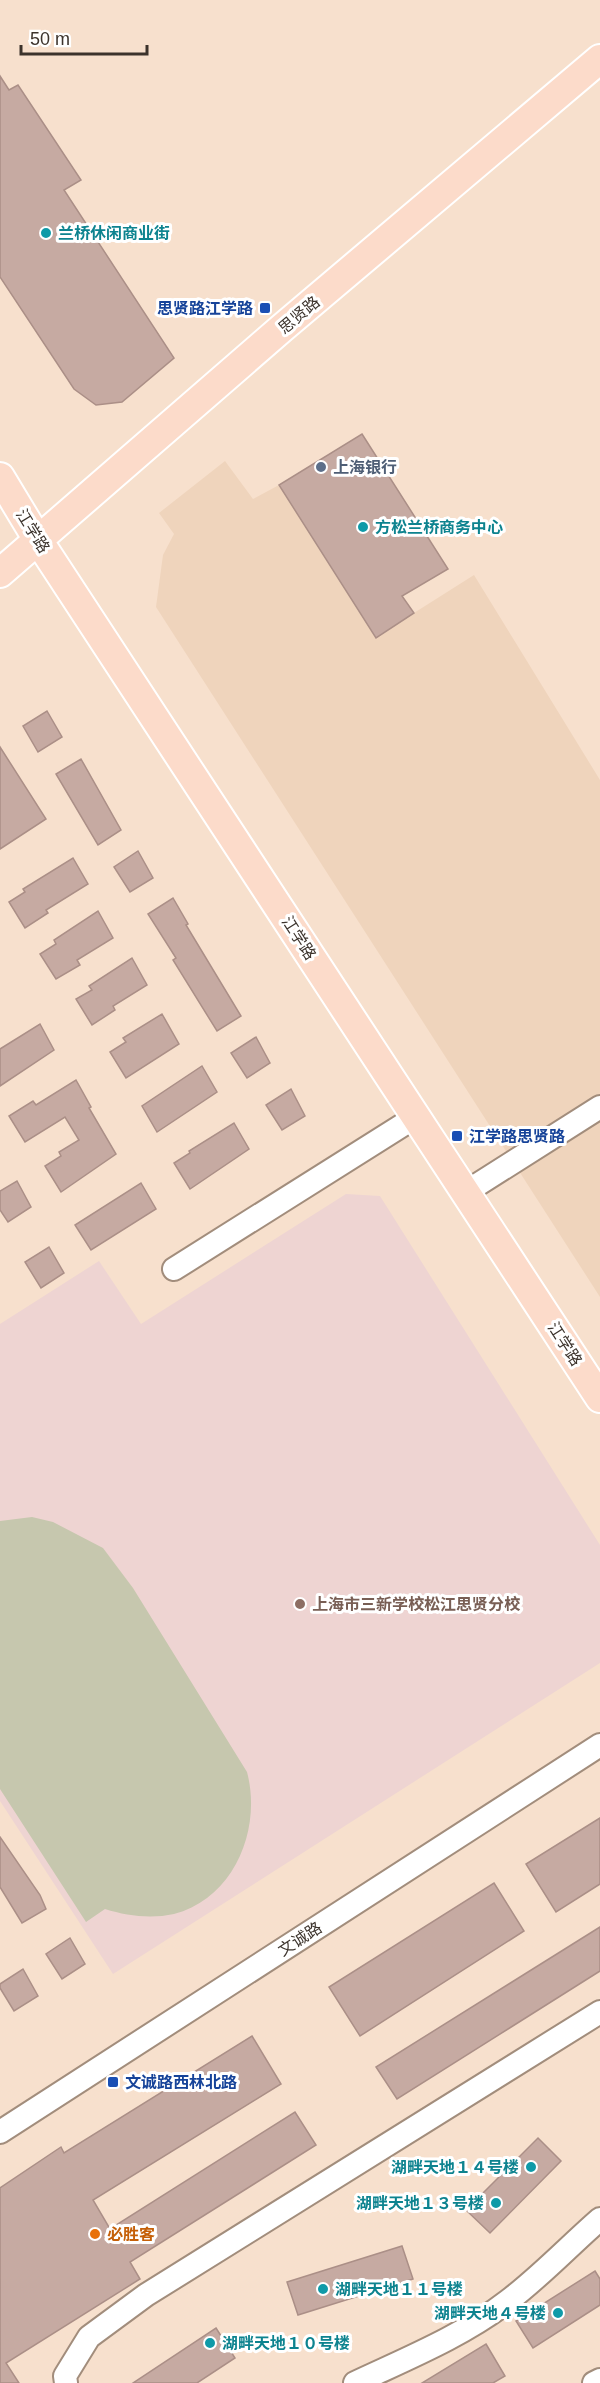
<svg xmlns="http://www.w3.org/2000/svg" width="600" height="2383" font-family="Helvetica,'Noto Sans SC',sans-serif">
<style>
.built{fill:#efd4bc}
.education{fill:#eed4d2}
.green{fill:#c6c7ae}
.building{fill:#c6aaa2;stroke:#ab8f87;stroke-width:1.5}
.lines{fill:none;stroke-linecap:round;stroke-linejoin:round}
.minor-casing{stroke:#a28d7c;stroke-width:26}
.major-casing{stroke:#fff;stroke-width:32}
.minor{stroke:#fff;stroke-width:22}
.major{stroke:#fcdbca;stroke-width:28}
.culture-dot{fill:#0f9aa8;stroke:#fff;stroke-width:2}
.transit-dot{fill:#1a4fb4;stroke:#fff;stroke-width:2}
.service-dot{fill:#5c6f8a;stroke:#fff;stroke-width:2}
.education-dot{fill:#8d6e63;stroke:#fff;stroke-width:2}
.food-dot{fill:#e8710a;stroke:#fff;stroke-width:2}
.labels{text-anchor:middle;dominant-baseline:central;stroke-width:6;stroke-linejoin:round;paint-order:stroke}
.culture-label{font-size:16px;font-weight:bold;fill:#0d838f;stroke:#fff;text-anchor:start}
.transit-label{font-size:16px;font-weight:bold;fill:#164399;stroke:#fff;text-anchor:start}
.street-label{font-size:16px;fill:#3c332c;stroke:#fff}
.service-label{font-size:16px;font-weight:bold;fill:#4e5e75;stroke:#fff;text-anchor:start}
.education-label{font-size:16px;font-weight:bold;fill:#785e54;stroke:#fff;text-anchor:start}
.food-label{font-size:16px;font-weight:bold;fill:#c56008;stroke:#fff;text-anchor:start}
</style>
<rect width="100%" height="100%" fill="#f7e0cd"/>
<path class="built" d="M225,461L253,499L279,485L376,637L474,575L600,780V1297L156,607L163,555L174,534L159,513Z"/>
<path class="education" d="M346,1194L380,1196L600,1545V1663L113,1974L0,1801V1324L99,1261L141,1324Z"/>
<path class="green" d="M32,1517L53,1522L103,1548L133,1588L247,1772C262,1828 235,1898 174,1914C151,1919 127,1916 105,1909L86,1922L0,1789V1521Z"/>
<g class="building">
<path d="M0,76L9,90L18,85L81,180L64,190L174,358L122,402L96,405L74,389L0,277Z"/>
<path d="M362,434L448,569L402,596L414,613L376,638L279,485Z"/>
<path d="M47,711L62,737L38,752L23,726Z"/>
<path d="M0,747L46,819L0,849Z"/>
<path d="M81,759L121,830L98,845L56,774Z"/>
<path d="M138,851L153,878L130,892L114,867Z"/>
<path d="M73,858L88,884L46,910L48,913L25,928L9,902L25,892L23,889Z"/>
<path d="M173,898L188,924L186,925L241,1016L217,1031L173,960L176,958L148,914Z"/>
<path d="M98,911L113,938L77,960L80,965L56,979L40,954L56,944L54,940Z"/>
<path d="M132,958L147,985L113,1006L115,1010L92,1025L76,999L92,990L89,986Z"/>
<path d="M162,1014L179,1044L126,1078L110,1052L126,1042L123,1038Z"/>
<path d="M40,1024L54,1050L0,1086V1049Z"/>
<path d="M256,1037L270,1063L247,1078L231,1053Z"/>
<path d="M202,1066L217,1092L157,1132L142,1106Z"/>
<path d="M76,1080L91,1107L89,1108L116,1154L61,1192L45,1166L61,1156L59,1152L79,1140L65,1117L25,1142L9,1116L33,1101L36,1105Z"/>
<path d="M291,1089L305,1116L282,1130L266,1105Z"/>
<path d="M234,1123L249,1149L190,1189L174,1163L190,1153L189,1151Z"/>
<path d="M17,1181L31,1207L8,1222L0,1210V1191Z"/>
<path d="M141,1183L156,1209L91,1250L75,1225Z"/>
<path d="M49,1247L64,1273L41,1288L25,1262Z"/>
<path d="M600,1818V1884L556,1912L526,1864Z"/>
<path d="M0,1837L40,1895L46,1909L22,1923L0,1887Z"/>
<path d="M494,1883L524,1931L360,2036L329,1987Z"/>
<path d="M600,1927V1971L397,2099L376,2067Z"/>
<path d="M70,1938L85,1964L62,1979L46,1954Z"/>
<path d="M23,1969L38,1996L14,2011L0,1988V1984Z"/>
<path d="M252,2036L281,2084L93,2200L110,2229L295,2112L316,2145L130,2262L140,2279L6,2363L19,2383H0V2188L61,2147L64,2153Z"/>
<path d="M538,2138L561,2161L490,2233L466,2210Z"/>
<path d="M402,2246L413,2279L298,2315L287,2282Z"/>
<path d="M595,2271L600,2279V2305L533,2348L516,2321Z"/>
<path d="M216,2328L235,2358L197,2383H133Z"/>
<path d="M486,2344L505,2376L493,2383H422Z"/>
</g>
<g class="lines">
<defs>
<g id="minor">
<path d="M466,1192L600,1107"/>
<path d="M174,1269L417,1116"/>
<path d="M0,2132L600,1745"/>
<path d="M66,2383L65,2376L89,2337L146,2295L600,2012"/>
<path d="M355,2383C406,2359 463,2336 508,2301C541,2276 569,2246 600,2219"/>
<path d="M594,2383L600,2380"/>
</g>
<g id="major">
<path d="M0,477L38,540L600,1398"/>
<path d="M0,573L282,328L600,59"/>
</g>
</defs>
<use href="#minor" class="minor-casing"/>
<use href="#major" class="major-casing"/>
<use href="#minor" class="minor"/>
<use href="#major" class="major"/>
</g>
<g class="culture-dot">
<circle cx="46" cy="233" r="6"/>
<circle cx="363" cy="527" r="6"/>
<circle cx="531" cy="2167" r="6"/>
<circle cx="496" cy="2203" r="6"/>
<circle cx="323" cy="2289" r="6"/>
<circle cx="558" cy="2313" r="6"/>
<circle cx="210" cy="2343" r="6"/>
</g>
<g class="transit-dot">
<rect x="259" y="302" width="12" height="12" rx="3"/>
<rect x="451" y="1130" width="12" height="12" rx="3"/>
<rect x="107" y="2076" width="12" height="12" rx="3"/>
</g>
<circle class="service-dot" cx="321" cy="467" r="6"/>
<circle class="education-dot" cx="300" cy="1604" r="6"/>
<circle class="food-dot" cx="95" cy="2234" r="6"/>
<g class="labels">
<g class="culture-label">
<text x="58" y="233">兰桥休闲商业街</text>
<text x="375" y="527">方松兰桥商务中心</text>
<text x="519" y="2167" text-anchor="end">湖畔天地１４号楼</text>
<text x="484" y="2203" text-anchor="end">湖畔天地１３号楼</text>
<text x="335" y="2289">湖畔天地１１号楼</text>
<text x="546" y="2313" text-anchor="end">湖畔天地４号楼</text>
<text x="222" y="2343">湖畔天地１０号楼</text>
</g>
<g class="transit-label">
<text x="253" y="308" text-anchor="end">思贤路江学路</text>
<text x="469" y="1136">江学路思贤路</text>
<text x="125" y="2082">文诚路西林北路</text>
</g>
<g class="street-label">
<text transform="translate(299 315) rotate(-40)">思贤路</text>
<text transform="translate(33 531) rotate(58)">江学路</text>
<text transform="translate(299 938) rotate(57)">江学路</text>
<text transform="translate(565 1344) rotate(57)">江学路</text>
<text transform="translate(300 1939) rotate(-33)">文诚路</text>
</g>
<g class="service-label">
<text x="333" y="467">上海银行</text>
</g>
<g class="education-label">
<text x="312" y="1604">上海市三新学校松江思贤分校</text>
</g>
<g class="food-label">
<text x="107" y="2234">必胜客</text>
</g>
</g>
<path d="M21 45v9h126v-9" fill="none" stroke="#3c332c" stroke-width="3"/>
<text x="30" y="45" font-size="18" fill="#3c332c" stroke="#ffffff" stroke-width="4.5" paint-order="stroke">50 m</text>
</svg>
